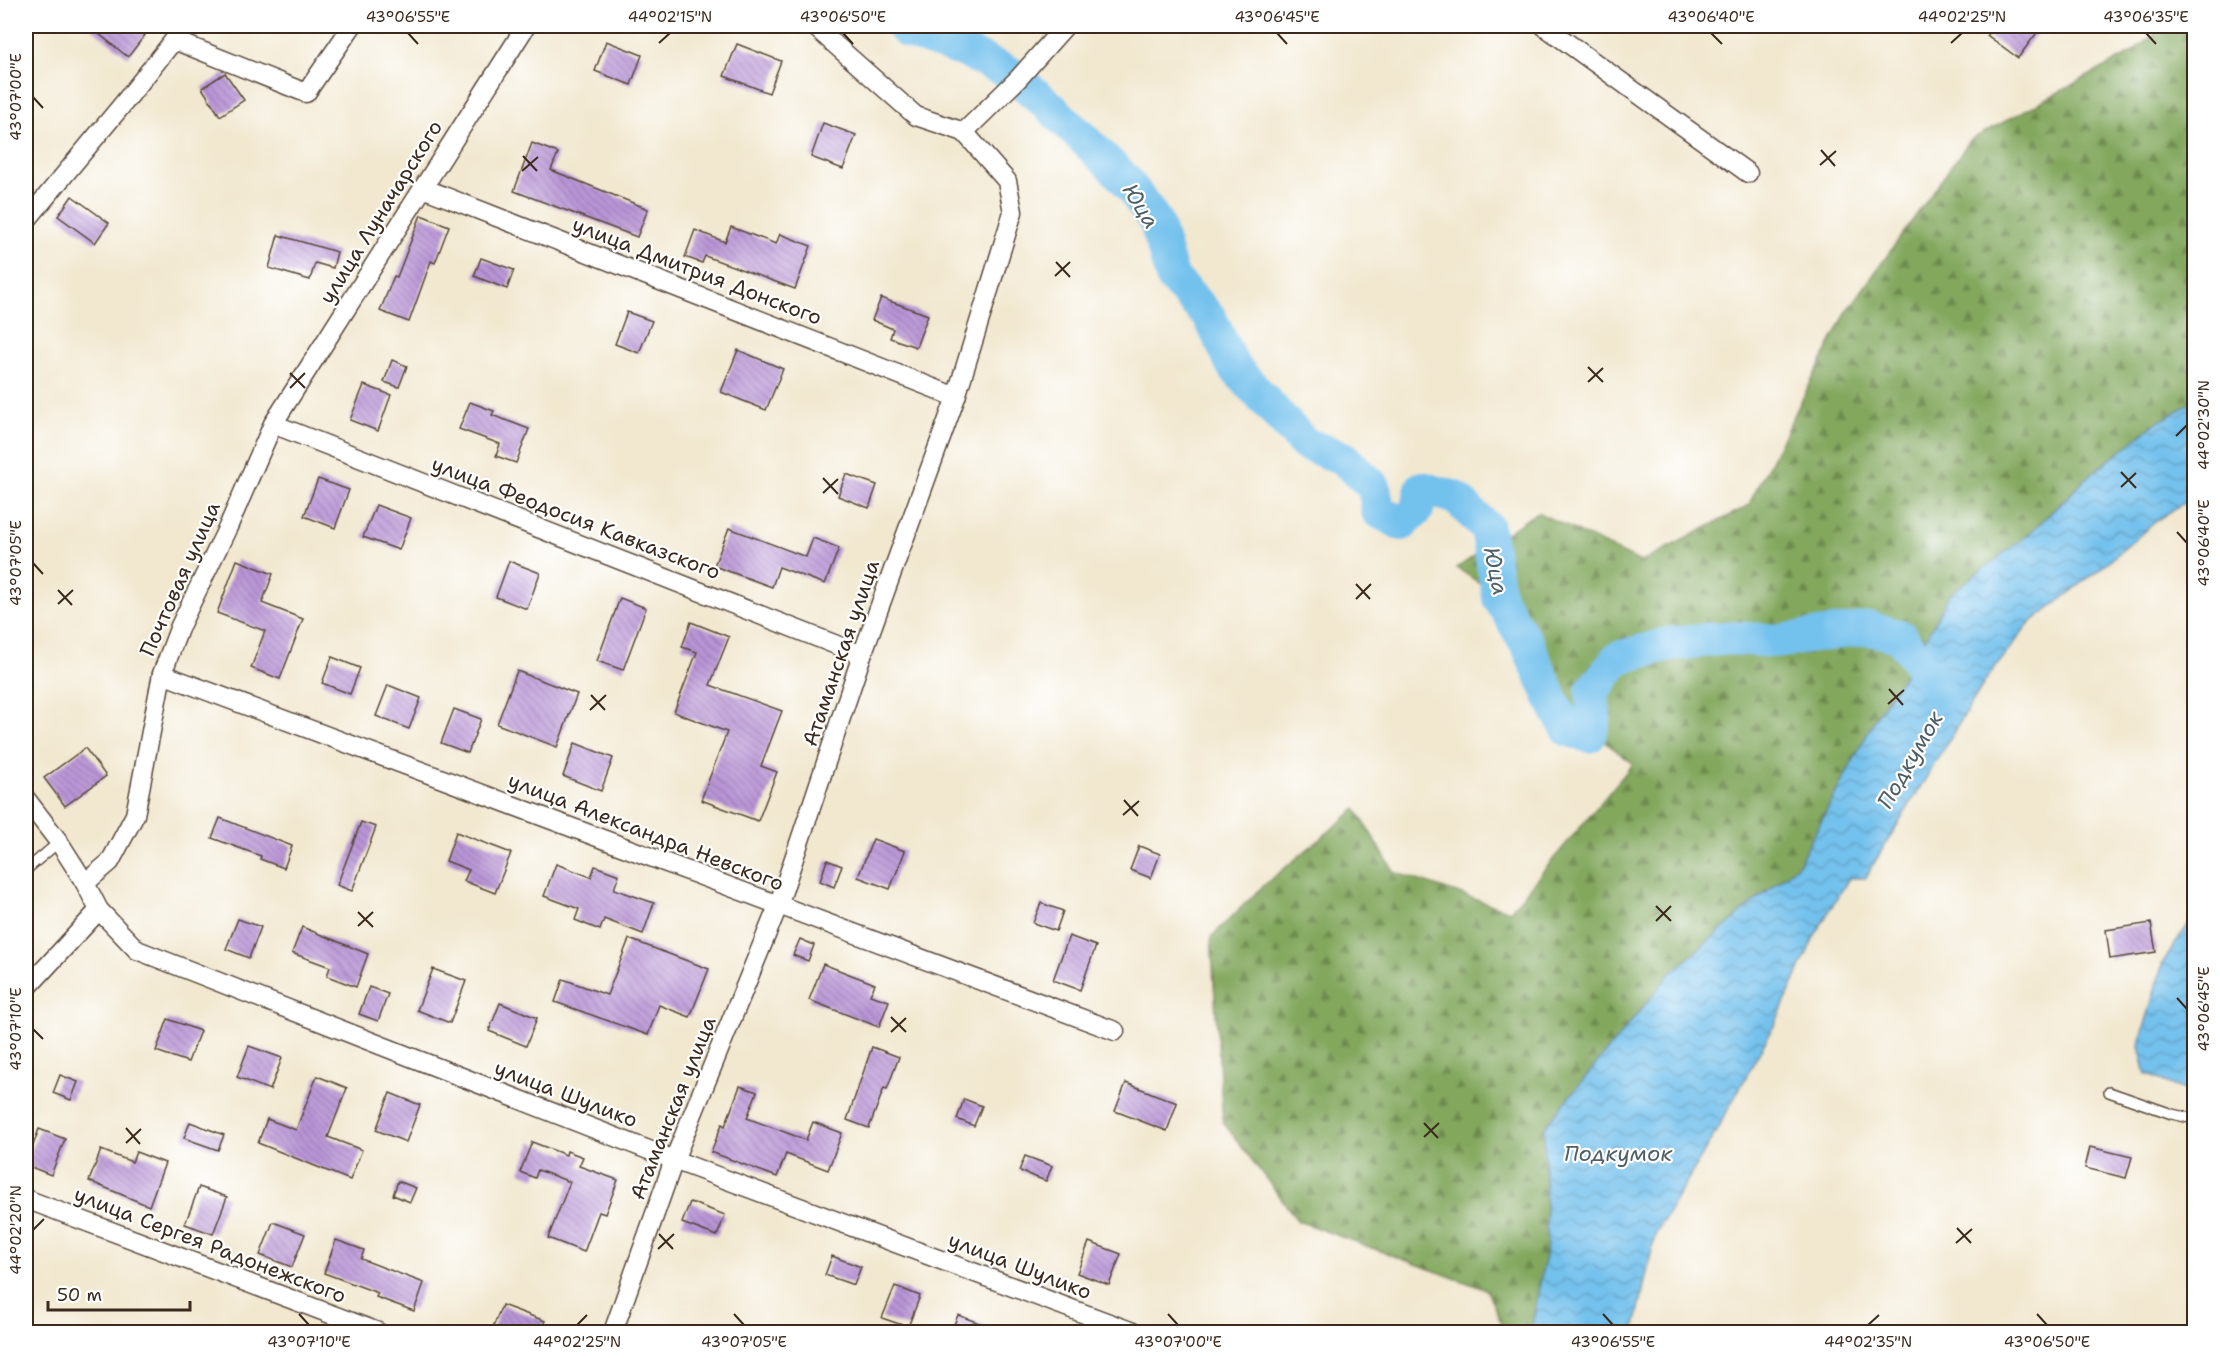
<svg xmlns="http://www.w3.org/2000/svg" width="2220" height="1358" font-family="'Shantell Sans',sans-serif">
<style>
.forest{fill:url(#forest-firs);stroke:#5e683e;stroke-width:1.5}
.water{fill:url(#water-waves);stroke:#577686;stroke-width:1.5}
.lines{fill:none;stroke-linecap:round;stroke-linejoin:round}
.river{stroke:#73c1ed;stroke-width:34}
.building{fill:url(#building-back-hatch)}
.service-casing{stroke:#564639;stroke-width:12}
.minor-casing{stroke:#564639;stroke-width:21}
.service{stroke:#fff;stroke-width:9}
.minor{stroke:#fff;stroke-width:18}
.ticks{fill:none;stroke:#3b2a1e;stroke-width:2}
.labels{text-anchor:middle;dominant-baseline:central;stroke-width:4.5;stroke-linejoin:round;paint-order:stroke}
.street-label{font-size:21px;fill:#3b2a1e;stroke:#fff}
.water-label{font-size:22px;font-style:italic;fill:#4f5f66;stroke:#fff}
.neatline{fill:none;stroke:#3b2a1e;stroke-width:2}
.ticks-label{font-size:15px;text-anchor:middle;fill:#3b2a1e}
</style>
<defs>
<pattern id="forest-firs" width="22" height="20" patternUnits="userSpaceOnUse" patternTransform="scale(1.5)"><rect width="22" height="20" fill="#82a75d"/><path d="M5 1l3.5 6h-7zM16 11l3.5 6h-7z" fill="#6c884c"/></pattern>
<pattern id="water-waves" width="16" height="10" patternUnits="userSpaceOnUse" patternTransform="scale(1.5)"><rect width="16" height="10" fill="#73c1ed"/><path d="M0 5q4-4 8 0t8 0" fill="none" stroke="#609dbf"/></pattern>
<pattern id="building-back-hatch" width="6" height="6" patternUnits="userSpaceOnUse" patternTransform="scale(1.5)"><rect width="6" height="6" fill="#b995d7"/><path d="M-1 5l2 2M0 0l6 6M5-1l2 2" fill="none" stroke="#987aae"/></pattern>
</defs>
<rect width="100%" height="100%" fill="#fff"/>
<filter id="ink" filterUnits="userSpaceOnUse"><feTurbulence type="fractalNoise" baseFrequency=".0167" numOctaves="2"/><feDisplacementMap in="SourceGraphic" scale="12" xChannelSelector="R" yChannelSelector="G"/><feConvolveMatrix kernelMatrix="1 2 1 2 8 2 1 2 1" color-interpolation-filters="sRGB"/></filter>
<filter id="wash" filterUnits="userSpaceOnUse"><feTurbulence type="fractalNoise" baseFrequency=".008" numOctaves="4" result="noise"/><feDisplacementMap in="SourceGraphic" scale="24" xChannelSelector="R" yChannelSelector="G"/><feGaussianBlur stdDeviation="1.35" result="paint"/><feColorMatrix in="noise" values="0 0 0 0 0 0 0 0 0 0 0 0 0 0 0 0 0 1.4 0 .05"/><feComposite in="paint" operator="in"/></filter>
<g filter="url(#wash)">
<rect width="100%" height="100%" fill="#f2e8d0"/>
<path class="forest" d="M2164,26H2194V401L2152,426L2086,478L2028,535L1916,657L1879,712L1798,865L1671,973L1545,1127L1547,1246L1531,1332H1505L1487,1290L1298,1221L1223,1122L1211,937L1262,887L1356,809L1394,872L1510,911L1633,764L1576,719L1557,689L1529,616L1457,568L1537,512L1641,562L1748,506L1846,313L1970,140L2133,52Z"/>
<g class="water">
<path d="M2194,401V496L2160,518L2094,574L2030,623L1985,681L1865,878H1849L1816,933L1775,1024L1713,1137L1655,1235L1634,1332H1531L1547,1246L1544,1128L1671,973L1798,865L1879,712L1916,657L1949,595L2028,535L2086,479L2152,426Z"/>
<path d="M2194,916V1092H2188L2146,1074L2139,1046L2163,962Z"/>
</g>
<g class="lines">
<path class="river" d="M902,26L908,32L964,51L1010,73L1046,103L1126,180L1156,222L1172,277L1210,318L1233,366L1305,444L1343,458L1374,487L1378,511L1402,524L1417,510L1422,488L1456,498L1487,528L1499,598L1528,646L1556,709L1569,730L1589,736L1594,721L1592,691L1618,658L1669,644L1729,638L1781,641L1868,628L1901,637L1942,695"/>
</g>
<g id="blocks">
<g class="building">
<path d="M89,26H134L145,35L128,57Z"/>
<path d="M1994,26H2042L2018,58L1987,35Z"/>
<path d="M606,41L642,55L631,85L595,71Z"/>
<path d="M737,44L781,61L769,93L724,76Z"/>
<path d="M225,73L244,100L220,116L202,88Z"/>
<path d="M823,123L856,135L843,169L811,157Z"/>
<path d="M532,143L558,153L551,170L648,209L637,237L514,191Z"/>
<path d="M72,196L109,223L95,243L58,216Z"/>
<path d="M421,215L449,226L435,263L431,261L409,322L380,311L394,276L397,277Z"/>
<path d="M731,227L776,244L780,234L811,246L795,289L705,256L702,263L685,257L695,230L725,242Z"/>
<path d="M278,235L337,252L333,268L315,263L310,280L269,268Z"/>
<path d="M481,258L514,270L507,289L474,276Z"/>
<path d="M881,298L928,315L916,347L890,338L893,329L872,320Z"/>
<path d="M627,312L652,321L639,353L615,344Z"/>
<path d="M738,350L783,369L766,410L721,392Z"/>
<path d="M392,360L407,366L399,387L384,382Z"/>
<path d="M364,385L391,395L378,431L350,420Z"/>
<path d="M470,402L494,411L492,415L529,429L516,463L496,456L500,444L459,429Z"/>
<path d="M846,474L877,485L869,508L838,496Z"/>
<path d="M318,479L349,490L335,528L304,516Z"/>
<path d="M376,505L411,518L399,550L363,537Z"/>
<path d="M729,528L806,557L813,538L839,548L825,584L779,567L772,587L714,566Z"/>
<path d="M237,560L273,574L262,603L303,619L280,679L251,668L265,631L217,613Z"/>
<path d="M509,561L540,573L527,609L496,597Z"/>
<path d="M620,598L646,608L623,670L597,661Z"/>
<path d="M691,622L729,637L710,685L782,711L761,766L777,772L758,821L701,800L727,732L674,712L697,652L682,647Z"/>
<path d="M332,657L360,668L350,694L322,683Z"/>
<path d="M517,671L577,694L557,747L497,724Z"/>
<path d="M388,685L421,698L409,729L376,716Z"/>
<path d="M454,709L481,719L468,753L441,743Z"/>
<path d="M575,743L613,758L601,791L563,776Z"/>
<path d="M85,748L106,776L65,806L44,778Z"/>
<path d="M220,818L292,846L284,868L260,859L261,856L212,838Z"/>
<path d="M361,822L376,827L352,891L337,885Z"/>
<path d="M456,832L511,853L495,893L464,881L469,870L446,861Z"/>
<path d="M873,839L905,851L890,889L858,877Z"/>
<path d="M1139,846L1160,854L1151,878L1130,870Z"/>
<path d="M827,860L842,866L834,887L820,881Z"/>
<path d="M556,864L591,877L595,866L619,875L614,889L654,903L643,934L604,919L600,930L575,920L579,909L544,896Z"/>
<path d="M1041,903L1063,911L1056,931L1033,923Z"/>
<path d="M238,919L261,927L249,958L226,949Z"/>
<path d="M2151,923L2156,952L2110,959L2106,930Z"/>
<path d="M302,927L368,954L356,987L327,976L330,967L292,953Z"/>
<path d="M1069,936L1096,946L1080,990L1053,980Z"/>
<path d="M629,939L709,969L690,1017L659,1005L648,1035L555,1002L563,979L607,995Z"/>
<path d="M800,939L814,945L808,961L793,955Z"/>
<path d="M823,964L875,984L870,995L889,1001L879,1027L809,1000Z"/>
<path d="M433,969L466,981L450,1023L417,1010Z"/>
<path d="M369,987L388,994L378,1021L359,1014Z"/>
<path d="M500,1003L537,1018L526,1046L489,1031Z"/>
<path d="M168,1019L200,1031L188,1062L156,1051Z"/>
<path d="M249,1046L282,1058L270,1090L237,1077Z"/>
<path d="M872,1047L899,1057L887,1089L884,1088L869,1128L847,1120Z"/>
<path d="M60,1075L78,1082L71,1100L53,1093Z"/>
<path d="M317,1076L347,1088L328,1137L362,1150L350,1180L258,1143L267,1119L296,1130Z"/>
<path d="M1126,1083L1177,1103L1167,1131L1115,1111Z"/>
<path d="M740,1086L757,1092L747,1118L806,1140L813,1122L842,1133L828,1170L786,1154L777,1177L711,1152L722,1124L725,1126Z"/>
<path d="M390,1093L420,1105L406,1142L376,1130Z"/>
<path d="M964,1099L982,1106L974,1126L957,1119Z"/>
<path d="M190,1122L224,1135L218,1150L184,1138Z"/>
<path d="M39,1129L65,1139L51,1175L26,1165Z"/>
<path d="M532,1142L566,1155L567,1151L583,1157L579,1166L618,1180L605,1214L599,1212L584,1252L548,1238L570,1182L538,1170L535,1178L520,1172Z"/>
<path d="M2090,1147L2132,1157L2126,1178L2085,1168Z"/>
<path d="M101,1150L132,1162L136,1152L165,1163L149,1206L89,1181Z"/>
<path d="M1025,1156L1052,1166L1046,1181L1019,1171Z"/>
<path d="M398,1181L416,1188L410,1202L393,1195Z"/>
<path d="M199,1187L227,1197L213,1234L185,1224Z"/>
<path d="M690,1202L725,1215L717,1236L682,1223Z"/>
<path d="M273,1222L305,1234L292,1267L260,1255Z"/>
<path d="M336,1240L364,1250L361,1259L424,1283L414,1311L376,1297L378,1293L324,1273Z"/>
<path d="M1089,1242L1121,1254L1109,1285L1077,1273Z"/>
<path d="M832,1256L861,1267L854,1285L825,1275Z"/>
<path d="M895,1286L920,1296L908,1327L882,1318Z"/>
<path d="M502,1305L545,1321L540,1332H491Z"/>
<path d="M958,1315L1000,1331V1332H951Z"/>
</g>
</g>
</g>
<g filter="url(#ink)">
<use href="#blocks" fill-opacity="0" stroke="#564639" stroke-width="1.5"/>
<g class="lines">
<defs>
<g id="service">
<path d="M26,870L59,842"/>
<path d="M2109,1092L2172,1114L2194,1119"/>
</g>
<g id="minor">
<path d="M814,26L916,116L964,132"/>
<path d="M1544,26L1748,173"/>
<path d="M174,40L306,93L352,26"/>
<path d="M964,132L1018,79L1065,26"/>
<path d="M423,188L956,397"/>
<path d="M26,221L123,104L174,40L183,26"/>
<path d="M273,424L862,655"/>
<path d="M162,674L1115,1031"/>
<path d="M26,799L59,842L85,883L99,910L137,950L674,1160L1133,1332"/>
<path d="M85,883L110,862L135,815L162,674L180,626L228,527L273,424L526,26"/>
<path d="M26,989L99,910"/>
<path d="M26,1199L378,1332"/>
<path d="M613,1332L674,1160L778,906L862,655L956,397L1013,212L1007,181L964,132"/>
</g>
</defs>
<use href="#service" class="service-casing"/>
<use href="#minor" class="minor-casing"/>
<use href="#service" class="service"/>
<use href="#minor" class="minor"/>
</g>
</g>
<path class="ticks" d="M408,33L418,44M843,33L853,44M1277,33L1287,44M1711,33L1722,44M2146,33L2156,44M659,43L670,33M1951,43L1962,33M33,97L43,108M1821,150L1835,166M523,156L537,171M1820,165L1836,151M522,171L538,157M1056,262L1070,277M1055,276L1070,262M1588,367L1603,382M290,373L305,388M1588,382L1603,368M290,388L305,373M2176,436L2187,425M2121,472L2136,488M823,478L838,494M2121,487L2136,473M823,493L838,479M2177,532L2187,543M33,563L43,574M1356,584L1370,599M58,590L72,605M1356,599L1371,584M58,604L73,590M1889,689L1903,705M591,695L605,710M1888,704L1904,690M590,710L606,695M1124,800L1138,816M1123,815L1139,801M1656,906L1671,921M358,912L373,927M1656,921L1671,906M358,926L373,912M2177,998L2187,1009M891,1017L906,1032M33,1029L43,1039M891,1032L906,1018M1424,1123L1438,1138M126,1128L140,1144M1424,1137L1439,1123M126,1143L141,1129M1957,1228L1971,1243M33,1230L44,1219M659,1234L673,1249M1956,1243L1972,1229M658,1249L674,1234M299,1314L309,1325M734,1314L744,1325M1168,1314L1178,1325M1603,1314L1613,1325M2037,1314L2047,1325M577,1325L587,1315M1868,1325L1879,1315"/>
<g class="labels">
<g class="street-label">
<text transform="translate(381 212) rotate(-58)">улица Луначарского</text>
<text transform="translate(697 271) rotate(21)">улица Дмитрия Донского</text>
<text transform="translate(576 518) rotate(21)">улица Феодосия Кавказского</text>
<text transform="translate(180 579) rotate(-66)">Почтовая улица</text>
<text transform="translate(841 653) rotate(-71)">Атаманская улица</text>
<text transform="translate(646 832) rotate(21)">улица Александра Невского</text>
<text transform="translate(566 1094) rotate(21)">улица Шулико</text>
<text transform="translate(673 1108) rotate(-68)">Атаманская улица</text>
<text transform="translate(210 1245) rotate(21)">улица Сергея Радонежского</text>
<text transform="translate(1020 1266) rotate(21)">улица Шулико</text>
</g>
<g class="water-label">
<text transform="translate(1141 206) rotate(58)">Юца</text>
<text transform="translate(1496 571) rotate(78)">Юца</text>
<text transform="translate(1910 760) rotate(-60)">Подкумок</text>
<text x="1618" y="1153">Подкумок</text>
</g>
</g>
<rect width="2220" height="1358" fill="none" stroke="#fff" stroke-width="66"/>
<path d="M48 1301v9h142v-9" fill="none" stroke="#3b2a1e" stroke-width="3"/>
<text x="57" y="1301" font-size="18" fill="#3b2a1e" stroke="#ffffff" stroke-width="4.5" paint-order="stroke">50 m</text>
<rect x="33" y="33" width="2154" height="1292" class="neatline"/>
<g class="ticks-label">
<text x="408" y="22">43°06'55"E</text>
<text x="670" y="22">44°02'15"N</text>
<text x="843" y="22">43°06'50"E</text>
<text x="1277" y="22">43°06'45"E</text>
<text x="1711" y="22">43°06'40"E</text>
<text x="1962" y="22">44°02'25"N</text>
<text x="2146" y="22">43°06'35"E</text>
<text transform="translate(16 97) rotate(-90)" y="5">43°07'00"E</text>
<text transform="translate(2204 425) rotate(-90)" y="5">44°02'30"N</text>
<text transform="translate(2204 543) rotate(-90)" y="5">43°06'40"E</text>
<text transform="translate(16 563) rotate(-90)" y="5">43°07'05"E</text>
<text transform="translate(2204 1009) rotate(-90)" y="5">43°06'45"E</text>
<text transform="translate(16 1029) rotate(-90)" y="5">43°07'10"E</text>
<text transform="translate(16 1230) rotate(-90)" y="5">44°02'20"N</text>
<text x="309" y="1347">43°07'10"E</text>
<text x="577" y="1347">44°02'25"N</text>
<text x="744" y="1347">43°07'05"E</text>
<text x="1178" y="1347">43°07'00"E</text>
<text x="1613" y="1347">43°06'55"E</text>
<text x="1868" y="1347">44°02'35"N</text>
<text x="2047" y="1347">43°06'50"E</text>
</g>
</svg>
